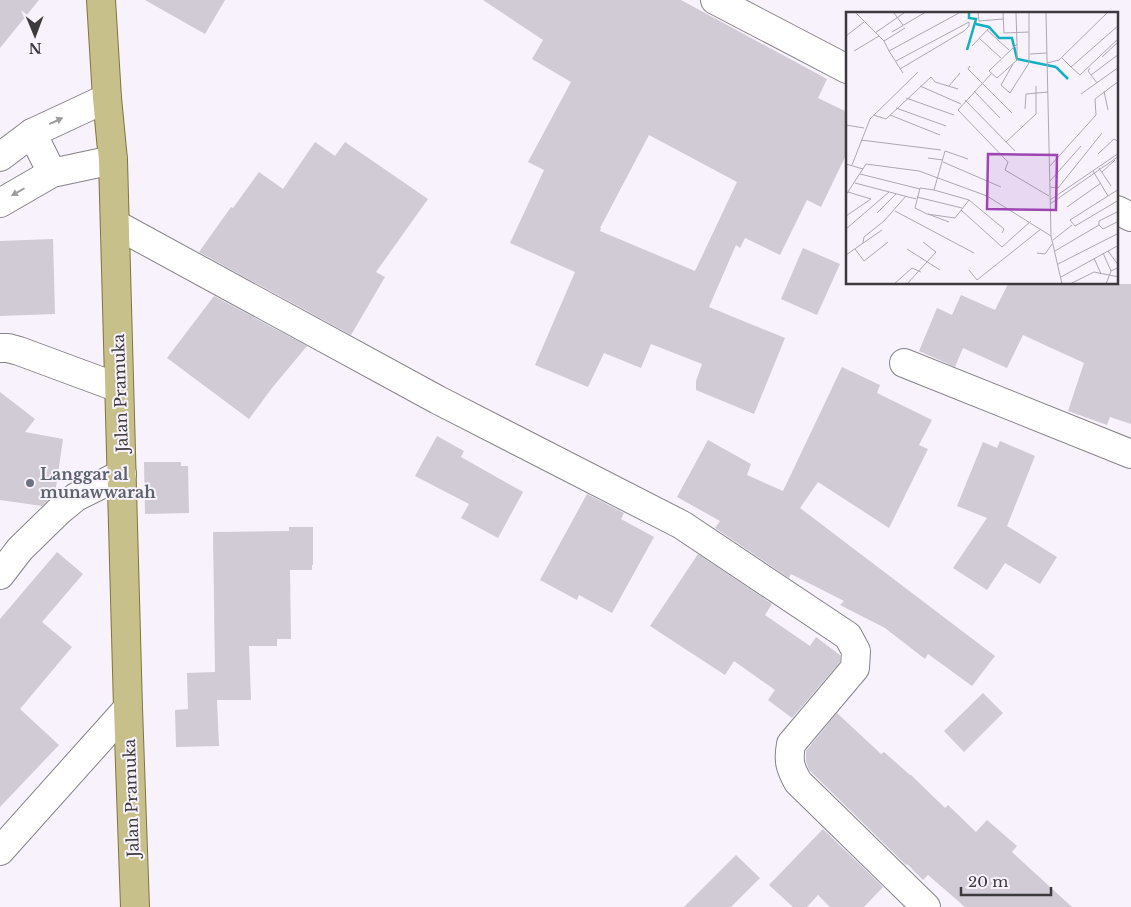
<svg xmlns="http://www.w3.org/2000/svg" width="1131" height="907" font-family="'Libre Baskerville',serif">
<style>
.building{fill:#d0cbd4;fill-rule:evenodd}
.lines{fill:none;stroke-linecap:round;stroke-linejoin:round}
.minor-casing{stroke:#87828a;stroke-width:30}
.major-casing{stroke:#7f763d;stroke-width:30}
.minor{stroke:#fff;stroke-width:28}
.major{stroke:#c7c08a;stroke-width:28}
.oneway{fill:#9e9c9e}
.worship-dot{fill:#6b7280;stroke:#f7f2fc;stroke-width:2}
.labels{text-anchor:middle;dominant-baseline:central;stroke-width:4;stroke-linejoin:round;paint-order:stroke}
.street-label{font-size:16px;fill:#3d3a3e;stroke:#f7f2fc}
.worship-label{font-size:16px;font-weight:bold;fill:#5b616d;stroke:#f7f2fc;text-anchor:start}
.inset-river{fill:none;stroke:#12b1c1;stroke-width:2.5}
.inset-road{fill:none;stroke:#ada8b0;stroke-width:1}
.view{fill:#9d46b2;fill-opacity:0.15;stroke:#9d46b2;stroke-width:2.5}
.inset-edge{fill:none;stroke:#3d3a3e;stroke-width:2.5}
</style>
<rect width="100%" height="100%" fill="#f7f2fc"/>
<g class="building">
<path d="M0,0H39L0,48Z"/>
<path d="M145,0H225L205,34Z"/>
<path d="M483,0H681L827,79L818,98L847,112V153L821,207L807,200L780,255L745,238L740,248L736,245L709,307L785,338L754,414L696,390V381L702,364L651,344L641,368L604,353L588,387L535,365L575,272L510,243L544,170L528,162L571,82L532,59L543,40ZM649,135L737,182L695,271L600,231L601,228H600Z"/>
<path d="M315,142L335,156L345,142L428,199L376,272L385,277L351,335L199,252L231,207L233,208L259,172L283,189Z"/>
<path d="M53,239L55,314L0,316V241Z"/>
<path d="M803,248L840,264L817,315L781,299Z"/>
<path d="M1008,284H1131V424L1110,417L1107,425L1068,411L1084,363L1023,335L1007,368L963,348L955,367L919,351L937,308L952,315L961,295L995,310Z"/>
<path d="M214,296L307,346L272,388L249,419L167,358Z"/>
<path d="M842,367L880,385L877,393L932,420L919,445L928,449L889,528L818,482L800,508L995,656L972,686L928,654L925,659L885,628L840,605L844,601L791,574L789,578L715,528L720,521L677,497L708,440L751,464L747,475L783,491Z"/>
<path d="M0,392L35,419L25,432L63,439L55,494L42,506L0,500Z"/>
<path d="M437,436L464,451L461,457L523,492L498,538L461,518L469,504L415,476Z"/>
<path d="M1000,441L1035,456L1007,526L1057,557L1040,584L1005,563L987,590L953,568L987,518L957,506L983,442L997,448Z"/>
<path d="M144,462H181V466H188L189,513L145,514Z"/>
<path d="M587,494L624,513L621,519L654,537L612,613L579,595L577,600L540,580Z"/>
<path d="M289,527H313V565H312V570H290L291,639H277V646H249L251,700H217L219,746L176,747L175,710L188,709L187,673L215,672L213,532L289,531Z"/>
<path d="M57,552L83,574L42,622L72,647L20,709L59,745L0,807V619Z"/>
<path d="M698,554L772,604L765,615L810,646L816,637L840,655V662L792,718L768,700L775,690L734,661L725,675L650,626Z"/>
<path d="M983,693L1003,713L964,752L944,731Z"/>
<path d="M837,713L881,754L884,752L910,775H911L945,808L948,805L976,832L987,820L1017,846L1012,852L1072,907H965L928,875L923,880L907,864L906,865L809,770L806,761V751Z"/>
<path d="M823,829L883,887L864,907H830L818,895L807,907H793L769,885Z"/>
<path d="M736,855L760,878L731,907H684Z"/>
</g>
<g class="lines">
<defs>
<g id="minor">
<path d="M715,0L847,69"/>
<path d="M32,133L52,173"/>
<path d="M0,157L32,133L107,98"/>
<path d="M0,203L52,173L113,160"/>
<path d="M1117,210L1131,217"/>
<path d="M115,224L438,400L682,525L848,636L856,651L855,668L791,744C788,761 790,768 798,782L926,907"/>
<path d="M0,348H8L19,351L119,388"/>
<path d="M904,363L1131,454"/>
<path d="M0,575L20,549L59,511L76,497L122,474"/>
<path d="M0,851L128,708"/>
</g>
<path id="major" d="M101,0L107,98L113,160L128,708L135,907"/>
</defs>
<use href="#minor" class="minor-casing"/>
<use href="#major" class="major-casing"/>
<use href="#minor" class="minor"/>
<use href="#major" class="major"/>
</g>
<defs><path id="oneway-solid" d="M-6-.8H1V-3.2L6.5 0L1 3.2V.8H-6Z" transform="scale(1.25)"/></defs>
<g class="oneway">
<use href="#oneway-solid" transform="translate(56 121) rotate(-25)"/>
<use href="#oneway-solid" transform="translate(18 192) rotate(150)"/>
</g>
<circle class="worship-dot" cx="30" cy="483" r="5"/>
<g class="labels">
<g class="street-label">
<text transform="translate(120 393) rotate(-92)">Jalan Pramuka</text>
<text transform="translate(131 798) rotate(-92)">Jalan Pramuka</text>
</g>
<g class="worship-label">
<text x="40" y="474">Langgar al<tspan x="40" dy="18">munawwarah</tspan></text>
</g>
</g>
<g transform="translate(846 12)">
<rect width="272" height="272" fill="#f7f2fc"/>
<path class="inset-river" d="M130,12L143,15L153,26H166L171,47L210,55M121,38L130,7L123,6V1M210,55L222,67"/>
<path class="inset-road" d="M10,1L38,29L43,39L113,1M48,1L57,13M132,1L133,9L157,7M157,1L158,21L183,20M170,1L171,32M200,1L205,224L216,272M141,18L163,38M46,20L78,1M29,21L58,1M0,24L18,10M133,26L155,46M38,29L59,16M171,32V48L151,66L143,59ZM126,34L143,16M8,39L33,24M43,39L57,61M184,42L201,41M215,45L225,55L273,13M256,45L271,31M50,49L123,10V14L118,19L54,57M201,51L213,48L261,1M167,52L155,73L164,81L183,51V1M124,54L122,57L166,101M225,55L234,63L273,26M244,56L242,59L251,71M146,61L112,98L162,150L159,158L203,184M245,63L273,42M74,74L115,92M103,74L114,61M128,79L154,106M258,79L262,98M235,82L273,55M60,86L108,103M119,88L169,139M50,96L100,114M179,97L180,82L202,80M27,103L40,107L85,65L89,70L112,77M44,103L94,123M0,113L18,116M15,128L95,138M160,130L190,102V74M252,142L268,127L273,130M82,146L97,148M122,147L99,139L88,178L74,176L69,196L81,202L109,206L123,188M97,150L155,175M0,152L17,157M6,153L24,107L72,60M204,154L250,103L249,87L273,69M253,156L265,174M247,159L262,184M256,160L269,148M14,162L74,177M204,169L235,134M9,171L70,187M204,175L212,176L256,121M273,177L224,208L229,214L273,188M88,178L123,188L158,217L156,221M0,183L20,152L73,159L141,184L205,224M71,185L116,196M204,188L273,141M204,192L273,144M221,195L255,171M115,198L156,235L185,209M49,199L128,241M31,201L50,182M82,202L103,210M0,204L25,187L2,180M253,213V209L273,199M0,217L43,180M207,228L226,213M17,231L18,225L38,209L60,184M9,237L18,249L42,230M61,237L94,258M209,239L253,213L257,217L273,209M262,239L273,254M191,241L199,242L206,232M257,241L265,259M0,243L36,218M248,246L255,262M212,252L273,221M123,258L131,268L195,217M215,265L273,233M48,272L66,256L75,260M61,272L90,240L77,230M224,272L248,260L273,265M260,272L265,259L273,255"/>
<path class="view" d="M142,142L211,143L210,198L141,197Z"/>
<rect width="272" height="272" class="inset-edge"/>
</g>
<g transform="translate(35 35) rotate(179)" stroke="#f7f2fc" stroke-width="4" paint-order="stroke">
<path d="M0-4L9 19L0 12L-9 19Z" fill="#3d3a3e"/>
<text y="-8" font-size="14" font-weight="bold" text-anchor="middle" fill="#3d3a3e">N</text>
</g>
<path d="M961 887v8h90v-8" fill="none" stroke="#3d3a3e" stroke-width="2.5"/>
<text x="968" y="887" font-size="15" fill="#3d3a3e" stroke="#f7f2fc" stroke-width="4" paint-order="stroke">20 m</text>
</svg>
